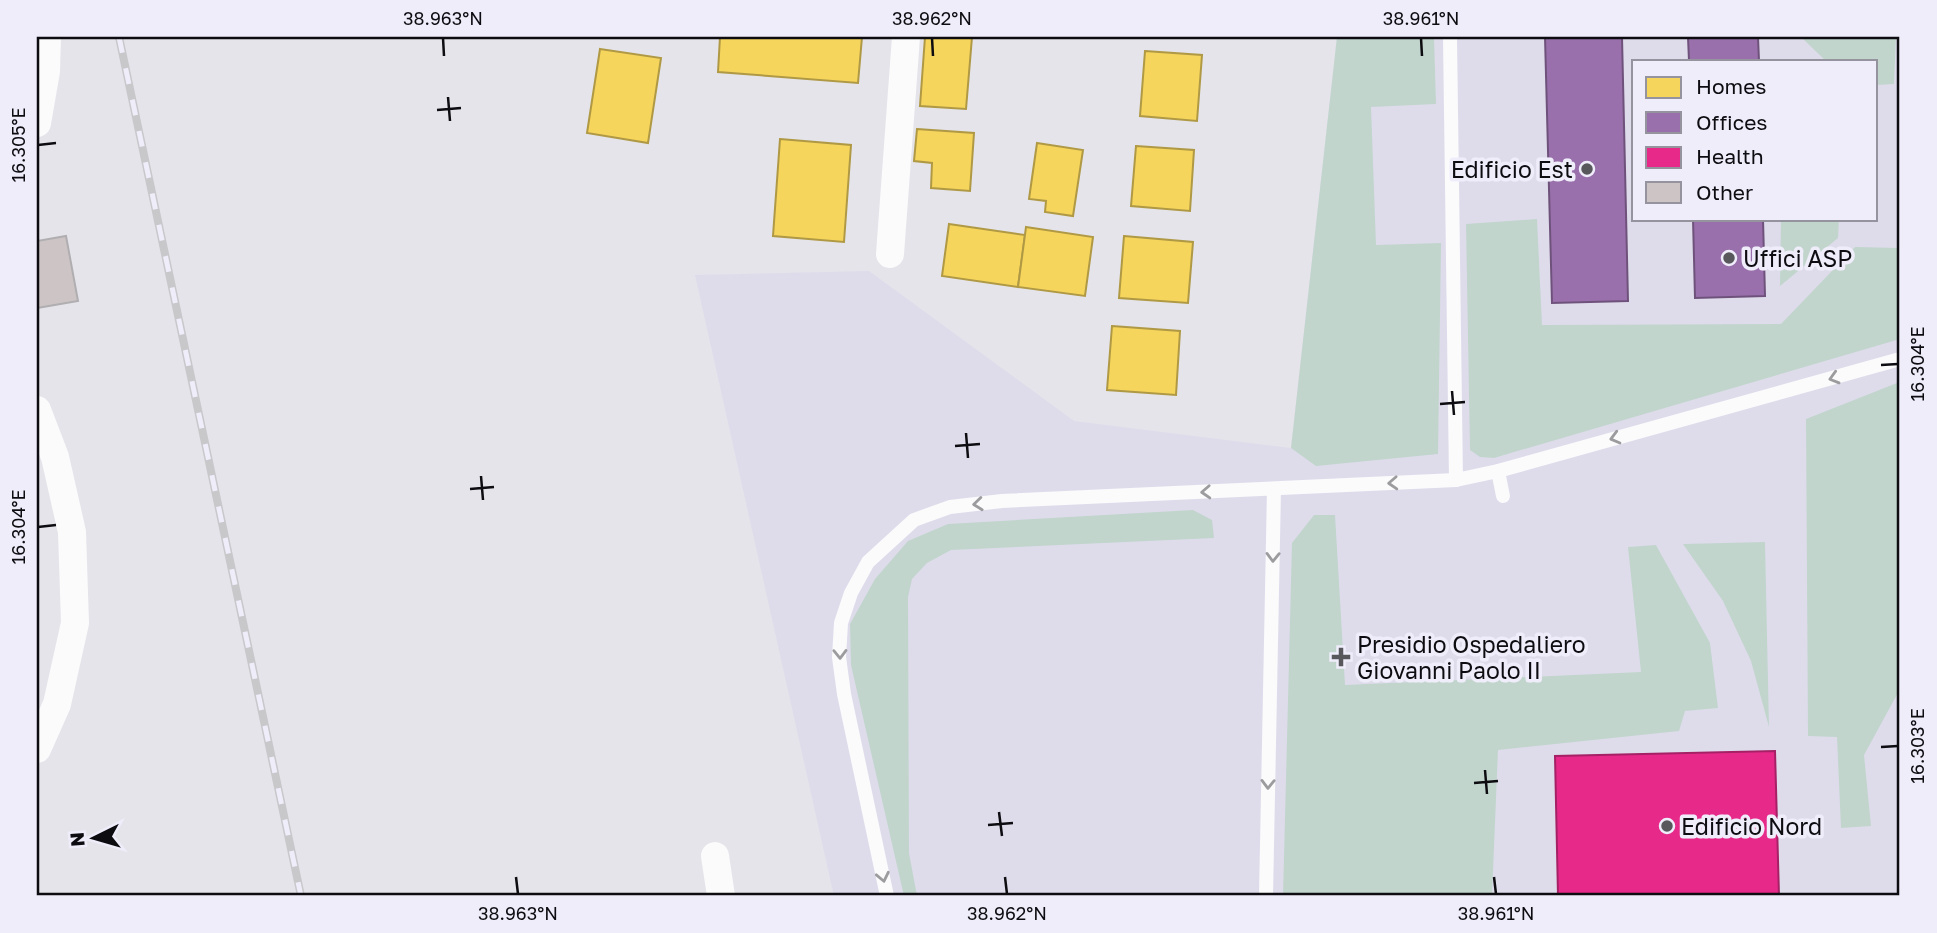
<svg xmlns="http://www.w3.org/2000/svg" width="1937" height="933" font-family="'Golos Text',sans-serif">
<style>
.built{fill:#dedceb;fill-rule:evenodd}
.green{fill:#c1d5cc}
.homes{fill:#f6d55c;stroke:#b09945;stroke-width:2}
.offices{fill:#9970ab;stroke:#6f527c;stroke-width:2}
.health{fill:#e7298a;stroke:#a62065;stroke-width:2}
.building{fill:#cdc5c5;stroke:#b0aeb0;stroke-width:2}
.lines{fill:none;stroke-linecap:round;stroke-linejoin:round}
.lane{stroke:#fbfbfc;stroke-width:14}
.street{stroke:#fbfbfc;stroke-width:28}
.rail-casing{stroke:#c8c7ca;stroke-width:8}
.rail{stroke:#f0edfb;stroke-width:5;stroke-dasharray:16;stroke-linecap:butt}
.oneway{stroke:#9c9b9e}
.ticks{fill:none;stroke:#0d0c10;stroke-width:2.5}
.poi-dot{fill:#58585c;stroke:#f0edfb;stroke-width:2.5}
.labels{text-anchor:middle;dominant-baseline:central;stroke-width:7;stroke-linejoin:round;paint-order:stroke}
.poi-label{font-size:23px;fill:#0d0c10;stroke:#f0edfb;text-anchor:start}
.neatline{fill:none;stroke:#0d0c10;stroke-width:2.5}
.ticks-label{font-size:18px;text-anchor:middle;fill:#0d0c10}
</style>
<rect width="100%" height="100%" fill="#e4e4ea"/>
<path class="built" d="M1337,37H1900V896H834L695,275L869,271L1074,421L1291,448ZM1634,61H1876V219H1634Z"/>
<g class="green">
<path d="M1337,37H1434L1436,104L1371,107L1376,245L1441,243L1438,454L1316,466L1291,448Z"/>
<path d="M1801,37H1896L1894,84L1876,85V61H1826Z"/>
<path d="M1537,219L1542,325L1781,324L1855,247L1900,248V339L1494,458L1480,457L1470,450L1466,224Z"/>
<path d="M1781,219H1839L1838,238L1780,286Z"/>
<path d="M1897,383L1900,689L1864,755L1871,826L1841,828L1837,737L1808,736L1806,419Z"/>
<path d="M1193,510L1212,520L1214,538L951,550L927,563L912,579L908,597L909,853L917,896H904L851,665L850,624L875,579L908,541L948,524Z"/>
<path d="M1314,515H1335L1345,685L1641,672L1628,547L1656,545L1710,643L1718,708L1685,711L1679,731L1498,750L1492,896H1283L1292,543Z"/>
<path d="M1765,542L1769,727L1751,661L1723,601L1683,544Z"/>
</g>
<g class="homes">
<path d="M720,37H862L858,83L718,72Z"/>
<path d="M925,37H972L966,109L920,106Z"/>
<path d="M600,49L661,58L648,143L587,133Z"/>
<path d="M1145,51L1202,55L1197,121L1140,116Z"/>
<path d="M917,129L974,133L970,191L931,188L932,163L914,161Z"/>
<path d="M780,139L851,145L844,242L773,236Z"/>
<path d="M1037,143L1083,150L1073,216L1045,212L1046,201L1029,199Z"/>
<path d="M1136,146L1194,150L1190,211L1131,206Z"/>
<path d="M949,224L1025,235L1018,287L942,276Z"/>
<path d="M1026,227L1093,237L1085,296L1018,287Z"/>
<path d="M1124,236L1193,242L1188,303L1119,298Z"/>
<path d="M1112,326L1180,331L1176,395L1107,390Z"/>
</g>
<g class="offices">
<path d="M1545,37H1622L1628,301L1552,303Z"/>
<path d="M1688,37H1758L1759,61H1689Z"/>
<path d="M1693,219H1763L1765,296L1695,298Z"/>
</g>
<path class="health" d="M1775,751L1779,896H1558L1555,756Z"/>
<path class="building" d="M66,236L78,301L37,308V241Z"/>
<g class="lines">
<g class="lane">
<path d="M1450,37L1456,480"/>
<path d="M1498,471L1503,496"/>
<path d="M887,896L844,694L839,657L841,623L851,593L868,562L914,520L950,507L1002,501L1456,480L1498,471L1900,359"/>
<path d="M1266,896L1274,489"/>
</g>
<g class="street">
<path d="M37,123L46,71L47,37"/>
<path d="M890,254L906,37"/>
<path d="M37,410L55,457L72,532L75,623L57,704L37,749"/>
<path d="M715,856L721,896"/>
</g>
<defs>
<path id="rail" d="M119,37L301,896"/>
</defs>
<use href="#rail" class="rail-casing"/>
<use href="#rail" class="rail"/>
</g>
<defs><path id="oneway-chevron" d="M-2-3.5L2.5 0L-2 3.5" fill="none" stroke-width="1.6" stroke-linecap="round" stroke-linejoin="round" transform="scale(1.75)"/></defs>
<g class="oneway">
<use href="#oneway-chevron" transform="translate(1834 378) rotate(164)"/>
<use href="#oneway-chevron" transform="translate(1615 438) rotate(165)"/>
<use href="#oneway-chevron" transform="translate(1393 483) rotate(177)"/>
<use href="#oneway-chevron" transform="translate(1206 492) rotate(177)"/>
<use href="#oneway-chevron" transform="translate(978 504) rotate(174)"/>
<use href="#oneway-chevron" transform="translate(1273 557) rotate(91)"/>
<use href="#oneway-chevron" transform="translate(840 654) rotate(89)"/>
<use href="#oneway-chevron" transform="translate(1268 784) rotate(91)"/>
<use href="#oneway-chevron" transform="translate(883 877) rotate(78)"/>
</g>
<path class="ticks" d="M443,38L444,56M932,38L933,56M1421,38L1422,56M448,97L450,121M437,110L461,108M38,145L56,143M1881,365L1898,364M1452,391L1454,415M1440,404L1465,402M966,433L968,458M955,446L980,444M481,476L483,500M470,489L494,487M38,527L56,525M1881,747L1898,746M1485,770L1487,794M1474,783L1498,781M999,812L1002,836M988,825L1013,823M516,877L518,894M1005,877L1007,894M1494,877L1496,894"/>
<g class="poi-dot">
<circle cx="1587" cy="169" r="7"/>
<circle cx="1729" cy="258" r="7"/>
<path d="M1337.5 646.5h7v7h7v7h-7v7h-7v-7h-7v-7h7z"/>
<circle cx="1667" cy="826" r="7"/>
</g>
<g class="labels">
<g class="poi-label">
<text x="1573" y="169" text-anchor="end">Edificio Est</text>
<text x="1743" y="258">Uffici ASP</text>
<text x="1357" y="644">Presidio Ospedaliero<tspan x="1357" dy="26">Giovanni Paolo II</tspan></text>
<text x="1681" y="826">Edificio Nord</text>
</g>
</g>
<rect width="1937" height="933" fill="none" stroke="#f0edfb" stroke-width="77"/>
<rect x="1632" y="60" width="245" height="161" fill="#f0edfb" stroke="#95939d" stroke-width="2"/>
<rect x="1646" y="77" width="35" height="21" fill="#f6d55c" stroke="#95939d" stroke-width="2"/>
<text x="1696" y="94" font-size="21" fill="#0d0c10">Homes</text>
<rect x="1646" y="112" width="35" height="21" fill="#9970ab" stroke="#95939d" stroke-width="2"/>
<text x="1696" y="130" font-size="21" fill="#0d0c10">Offices</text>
<rect x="1646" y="147" width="35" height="21" fill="#e7298a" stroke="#95939d" stroke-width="2"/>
<text x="1696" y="164" font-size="21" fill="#0d0c10">Health</text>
<rect x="1646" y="182" width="35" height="21" fill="#cdc5c5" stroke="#95939d" stroke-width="2"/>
<text x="1696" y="200" font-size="21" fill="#0d0c10">Other</text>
<g transform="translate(94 838) rotate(265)" stroke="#f0edfb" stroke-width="5" paint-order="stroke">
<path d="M0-5L12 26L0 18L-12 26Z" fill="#0d0c10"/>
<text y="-10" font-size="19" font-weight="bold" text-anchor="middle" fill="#0d0c10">N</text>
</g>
<rect x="38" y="38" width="1860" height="856" class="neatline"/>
<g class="ticks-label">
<text x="443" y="25">38.963°N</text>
<text x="932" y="25">38.962°N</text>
<text x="1421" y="25">38.961°N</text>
<text transform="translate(19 145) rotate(-90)" y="6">16.305°E</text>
<text transform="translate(1918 364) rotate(-90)" y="6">16.304°E</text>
<text transform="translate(19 527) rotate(-90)" y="6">16.304°E</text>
<text transform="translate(1918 746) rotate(-90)" y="6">16.303°E</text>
<text x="518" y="920">38.963°N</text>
<text x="1007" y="920">38.962°N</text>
<text x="1496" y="920">38.961°N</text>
</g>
</svg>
